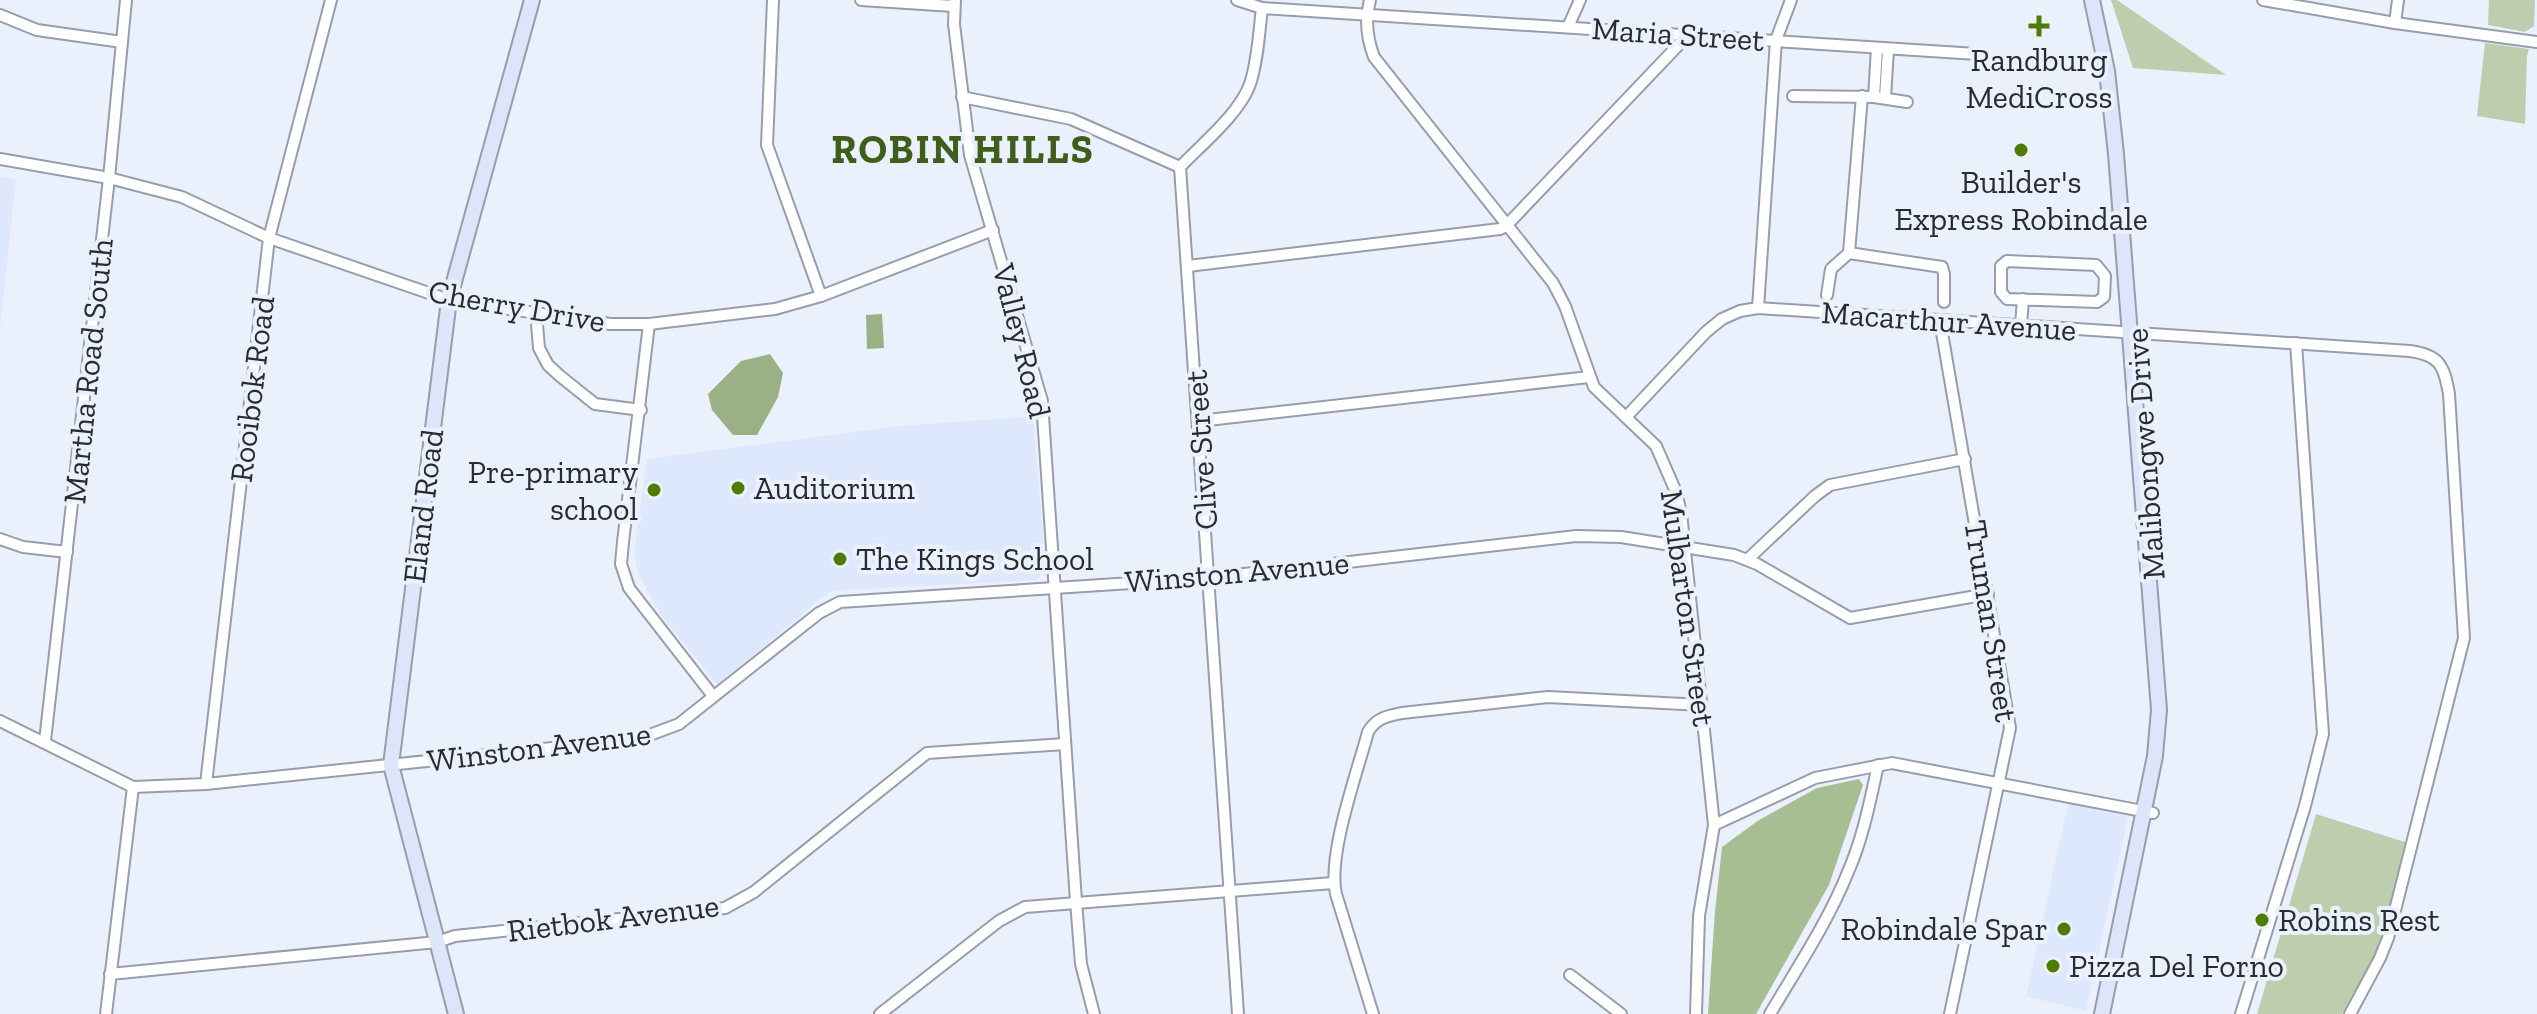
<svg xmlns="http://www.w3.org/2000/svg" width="2537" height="1014" font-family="'Zilla Slab',serif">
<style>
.built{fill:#dee8fd}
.green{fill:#bdceaf}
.forest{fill:#a6be92}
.water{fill:#9ab185}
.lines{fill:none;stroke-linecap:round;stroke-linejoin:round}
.street-casing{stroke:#979daa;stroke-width:14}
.secondary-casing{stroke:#979daa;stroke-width:18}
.street{stroke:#fff;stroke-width:10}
.secondary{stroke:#dce5fa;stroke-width:14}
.poi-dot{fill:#4e7c01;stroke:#ebf1fc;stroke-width:3}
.labels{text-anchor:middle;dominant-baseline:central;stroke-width:8;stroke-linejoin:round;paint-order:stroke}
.street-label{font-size:32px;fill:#282b30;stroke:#ebf1fc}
.poi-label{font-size:32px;fill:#282b30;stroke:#ebf1fc;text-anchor:start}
.district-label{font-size:40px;font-weight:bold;letter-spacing:2px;fill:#3f5e1b;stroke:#ebf1fc}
</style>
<rect width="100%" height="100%" fill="#ebf1fc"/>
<g class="built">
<path d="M0,176L16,179L0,330Z"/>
<path d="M1033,416L1046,567L1037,580L830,591L718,685L662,617L638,573L634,550L647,459L900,426Z"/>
<path d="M2068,803L2128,817L2086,1011L2026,996Z"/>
</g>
<g class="green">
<path d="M2111,0H2117L2226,75L2133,68Z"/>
<path d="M2489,0H2535L2534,26L2525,32L2488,25Z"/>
<path d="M2485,43L2529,49L2527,56L2525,124L2477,116Z"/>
<path d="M2316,814L2408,843L2386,935L2342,1014H2257Z"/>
</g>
<path class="forest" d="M1859,779L1863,785L1829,885L1756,1014H1708L1715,911L1722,847L1759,820L1817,788Z"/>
<g class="water">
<path d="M882,314L884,348L867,349L866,315Z"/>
<path d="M770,354L783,373L778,397L757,435H733L712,410L708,394L741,361Z"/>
</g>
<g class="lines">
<defs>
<g id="street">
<path d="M773,0L767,145L821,296"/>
<path d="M861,0L953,6"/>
<path d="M955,0L954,24L970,155L1042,401L1076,901L1081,964L1094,1014"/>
<path d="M1237,0L1262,8L1977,54"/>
<path d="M1370,0C1365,19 1367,39 1374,57L1553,283L1565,306L1594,387L1656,446L1676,492L1681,513L1714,825L1699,916L1696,1014"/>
<path d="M2263,0L2395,23L2537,42"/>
<path d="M0,15L37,30L122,42"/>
<path d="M2395,23L2398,0"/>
<path d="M1568,27L1580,0"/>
<path d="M1793,96L1874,97L1907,102"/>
<path d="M962,97L1071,119L1180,167"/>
<path d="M1874,97L1877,48"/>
<path d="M1885,98L1888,49"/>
<path d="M0,159L109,178L182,197L269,238L449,300L610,324H649L775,309L821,296L993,230"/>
<path d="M1849,253L1862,96"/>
<path d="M2007,261L2096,265L2105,276L2104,297L2097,302L2007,299L2001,292V266Z"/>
<path d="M1188,266L1500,229L1506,226L1688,35"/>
<path d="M1827,295L1831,269L1849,253L1942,267L1944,274V302"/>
<path d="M1758,308L1776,40L1791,0"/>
<path d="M536,312L539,348L548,365L560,376L595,404L641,410"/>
<path d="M1940,321L2010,728L1950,1014"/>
<path d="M649,324L623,542L621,564L629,588L713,696"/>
<path d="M2021,326L2023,299"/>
<path d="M1626,417L1706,332L1722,319L1740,311L1758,308L2410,351C2440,355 2444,366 2449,394L2464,638L2388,938L2380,958L2350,1014"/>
<path d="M1199,421L1589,377"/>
<path d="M0,539L23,547L67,552"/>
<path d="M1748,559L1815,496L1830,485L1965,459"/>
<path d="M0,721L133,787L206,784L639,739L679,724L819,613L840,602L1209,578L1576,536L1621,537L1734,555L1757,564L1850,618L1988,594"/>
<path d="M45,741L109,178L126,0"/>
<path d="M206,784L269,238L331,0"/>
<path d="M1714,825L1815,778L1892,763L2153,813"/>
<path d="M110,974L437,942L455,936L725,908L754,892L927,753L1065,744"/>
<path d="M1570,975L1621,1014"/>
<path d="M106,1014L133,787"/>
<path d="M880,1014L999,921L1025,907L1333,883"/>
<path d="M1238,1014L1180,167C1202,144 1240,113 1250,84C1258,60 1259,32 1262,8"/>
<path d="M1373,1014L1336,894C1327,856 1357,773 1368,732C1376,718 1387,716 1402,713L1548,697L1702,705"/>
<path d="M1770,1014C1797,968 1828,922 1848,872C1863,838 1870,801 1878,765"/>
<path d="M2241,1014L2305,806L2323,734L2296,343"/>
</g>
<g id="secondary">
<path d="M2092,0L2107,71L2116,154L2159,710L2155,756L2102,1014"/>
<path d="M456,1014L391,765L449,300L532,0"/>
</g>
</defs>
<use href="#street" class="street-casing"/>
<use href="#secondary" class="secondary-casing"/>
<use href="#street" class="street"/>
<use href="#secondary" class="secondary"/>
</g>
<g class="poi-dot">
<path d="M2035 14h8v8h8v8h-8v8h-8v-8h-8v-8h8z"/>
<circle cx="2021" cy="150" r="8"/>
<circle cx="738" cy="488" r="8"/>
<circle cx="654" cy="490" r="8"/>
<circle cx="840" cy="559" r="8"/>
<circle cx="2262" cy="920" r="8"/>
<circle cx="2064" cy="929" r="8"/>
<circle cx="2053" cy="966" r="8"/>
</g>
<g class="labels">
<g class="street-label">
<text transform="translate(1678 34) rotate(4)">Maria Street</text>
<text transform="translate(517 306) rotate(10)">Cherry Drive</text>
<text transform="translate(1949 321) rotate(4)">Macarthur Avenue</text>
<text transform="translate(1022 341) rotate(76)">Valley Road</text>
<text transform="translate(88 371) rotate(-84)">Martha Road South</text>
<text transform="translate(252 389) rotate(-83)">Rooibok Road</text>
<text transform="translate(1201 450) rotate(-94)">Clive Street</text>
<text transform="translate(2145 454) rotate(-94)">Malibongwe Drive</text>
<text transform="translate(423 506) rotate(-83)">Eland Road</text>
<text transform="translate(1237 572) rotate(-5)">Winston Avenue</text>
<text transform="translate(1688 608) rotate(82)">Mulbarton Street</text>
<text transform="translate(1991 621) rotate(81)">Truman Street</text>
<text transform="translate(539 747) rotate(-7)">Winston Avenue</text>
<text transform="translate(613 918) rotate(-7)">Rietbok Avenue</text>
</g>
<g class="poi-label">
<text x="2039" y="60" text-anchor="middle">Randburg<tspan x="2039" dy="37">MediCross</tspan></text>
<text x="2021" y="182" text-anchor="middle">Builder's<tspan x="2021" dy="37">Express Robindale</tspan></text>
<text x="638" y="472" text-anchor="end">Pre-primary<tspan x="638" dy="37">school</tspan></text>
<text x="754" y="488">Auditorium</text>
<text x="856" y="559">The Kings School</text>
<text x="2278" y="920">Robins Rest</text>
<text x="2048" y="929" text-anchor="end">Robindale Spar</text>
<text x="2069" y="966">Pizza Del Forno</text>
</g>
<g class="district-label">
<text x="963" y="149">ROBIN HILLS</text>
</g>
</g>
</svg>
